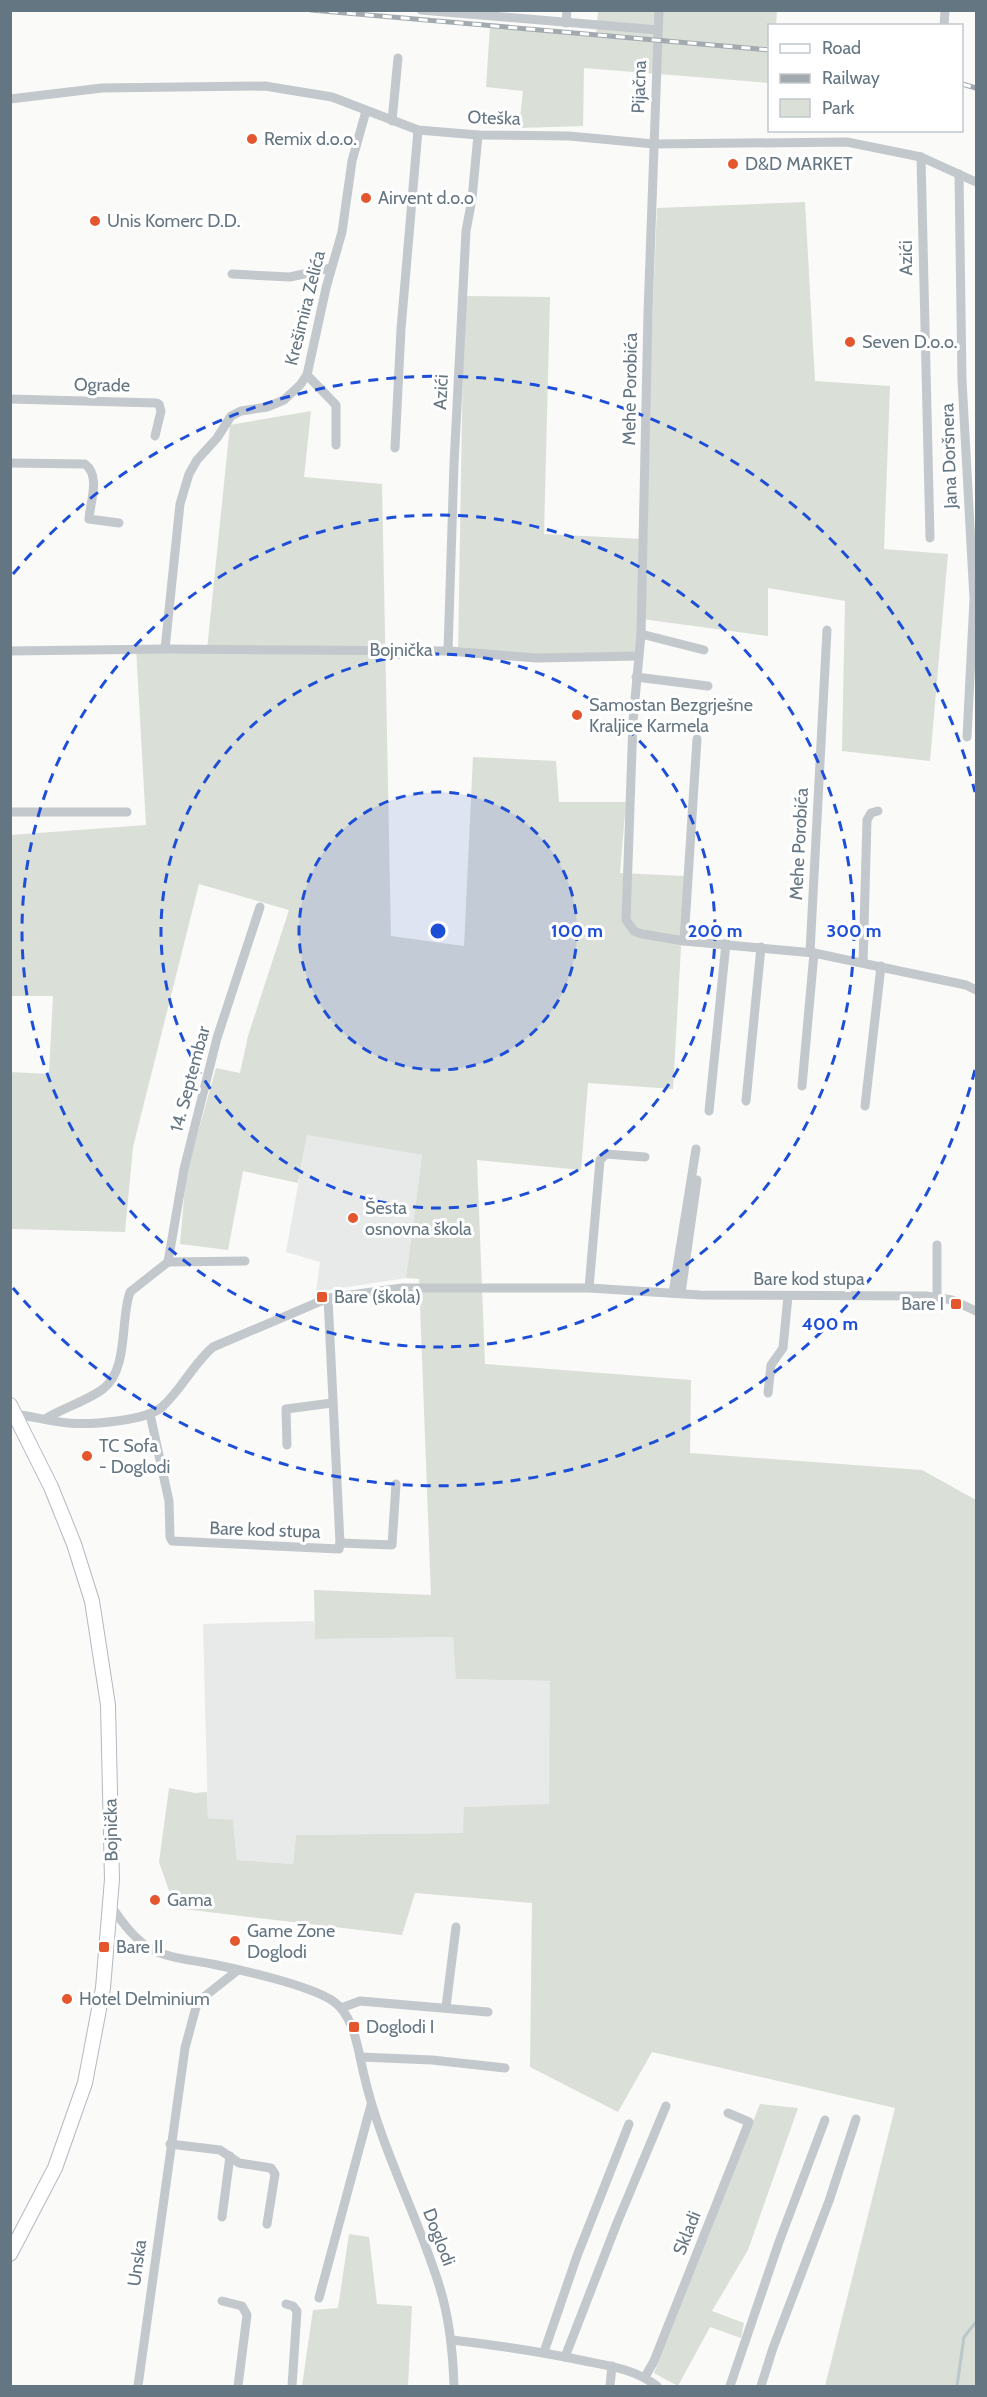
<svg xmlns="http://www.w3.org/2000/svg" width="987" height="2397" font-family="Cabin,sans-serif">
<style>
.built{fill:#e8e9e9}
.green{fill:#dadfd7}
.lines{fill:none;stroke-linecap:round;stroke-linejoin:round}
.stream{stroke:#bbc7cb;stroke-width:3}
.secondary-casing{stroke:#b3babf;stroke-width:16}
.street{stroke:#c3c8cc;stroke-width:9}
.secondary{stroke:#fff;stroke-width:14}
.rail-casing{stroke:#a2aab0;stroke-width:5}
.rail{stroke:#fff;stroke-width:3;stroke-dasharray:9;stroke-linecap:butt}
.ring{fill:none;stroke:#1d4ed8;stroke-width:3;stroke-dasharray:10 8}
.poi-dot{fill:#e4572e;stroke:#fff;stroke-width:2}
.labels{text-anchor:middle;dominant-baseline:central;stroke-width:6;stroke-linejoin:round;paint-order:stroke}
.street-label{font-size:18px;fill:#657683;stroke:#fff}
.poi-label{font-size:18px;fill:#657683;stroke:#fff;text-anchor:start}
.centre{fill:#1d4ed8;stroke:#fff;stroke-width:3}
.ring-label{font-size:18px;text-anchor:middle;font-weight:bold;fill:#1d4ed8;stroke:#fff;stroke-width:6;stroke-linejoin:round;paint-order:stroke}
</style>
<rect width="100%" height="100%" fill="#fafaf8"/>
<g class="built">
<path d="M307,1135L422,1155L406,1278L316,1292L320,1262L286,1252Z"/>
<path d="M314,1621L316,1639L453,1637L457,1679L551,1681L549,1805L465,1807L464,1833L296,1835L293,1864L237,1860L233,1821L208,1818L203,1624Z"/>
</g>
<g class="green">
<path d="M598,11H777L776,25L770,26L769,83L584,68L583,126L519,128L523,91L486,87L490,26L596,35Z"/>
<path d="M805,202L815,381L890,386L884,549L948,554L930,761L842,751L845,601L768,588V636L642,619L638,659L458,656L464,296L550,297L544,534L643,539L657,208Z"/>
<path d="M311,411L304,477L382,484L391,936L464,946L473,757L556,761L559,802H626L620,873L685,876L673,1089L588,1083L581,1170L477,1160L485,1364L691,1380L690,1453L922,1470L976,1500V2386H825L895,2108L652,2052L618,2112L530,2067L532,1903L415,1893L402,1935L175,1908L159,1862L169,1788L195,1793L207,1792L208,1818L233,1820L237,1860L293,1864L296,1835L463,1833L464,1807L549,1804L550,1681L456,1679L453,1637L315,1639L314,1590L431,1595L419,1279L406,1278L422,1155L307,1135L298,1183L243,1171L228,1250L180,1244L186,1175L216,1068L240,1073L248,1036L289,910L199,884L133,1147L125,1232L12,1229L10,1072L49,1074L53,996H11V835L146,825L136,647L207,650L230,425Z"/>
<path d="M760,2104L798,2108L748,2250L712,2311L744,2323L741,2338L710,2327L678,2386L654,2373Z"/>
<path d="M349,2234L369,2237L377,2304L412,2306L408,2386H302L313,2310L338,2308Z"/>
</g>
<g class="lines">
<path class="stream" d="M957,2386L964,2337L976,2322"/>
<defs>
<path id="secondary" d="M10,1405L51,1487L74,1544L92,1601L108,1705L112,1879L103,1988L85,2083L55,2168L10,2254"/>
</defs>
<use href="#secondary" class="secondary-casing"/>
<g class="street">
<path d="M421,10L658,30"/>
<path d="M659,10L648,313L641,634L633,721L626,920L634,931L642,934L684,941L814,953L966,985L976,990"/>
<path d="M566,23L567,10"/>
<path d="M944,26L945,10"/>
<path d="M10,99L102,88L265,86L332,97L418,130L478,135L569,136L654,144L847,142L921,157L976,182"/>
<path d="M392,121L398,58"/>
<path d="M921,157L930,538"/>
<path d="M959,174L962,380L974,599L967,737"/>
<path d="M232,274L290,277L331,268"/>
<path d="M307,375L336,405V445"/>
<path d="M10,399L156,403L159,404L161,411L155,436"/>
<path d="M395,448L401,329L418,130"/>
<path d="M10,463L85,464C101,476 90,502 89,519L119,523"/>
<path d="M641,634L704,650"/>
<path d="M165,649L180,504L189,474L197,460L217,438L231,416L241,411L267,407L284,400L300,385L307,375L326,288L342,232L352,161L366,111"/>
<path d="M10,651L165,649L448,651L537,658L638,656"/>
<path d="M448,651L454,464L466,231L472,199L478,135"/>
<path d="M636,677L708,686"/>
<path d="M10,812H127"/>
<path d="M684,941L697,739"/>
<path d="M810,952L827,630"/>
<path d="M863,963L867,820L871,813L878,811"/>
<path d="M802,1086L814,953"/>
<path d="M746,1101L761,947"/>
<path d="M865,1106L881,966"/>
<path d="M709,1111L726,943"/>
<path d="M168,1262L245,1261"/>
<path d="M589,1288L600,1160L606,1154L645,1157"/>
<path d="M673,1293L696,1149"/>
<path d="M681,1293L697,1180"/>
<path d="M937,1297V1245"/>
<path d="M768,1393L771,1365L783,1348L788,1296"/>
<path d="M13,1414C31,1416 49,1421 68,1423C90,1425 146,1421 162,1407C182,1389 193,1364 213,1347L328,1298L402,1288H589L700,1295L926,1296L952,1300L976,1311"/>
<path d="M150,1414L169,1501L170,1537L172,1541L339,1549L340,1543L328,1298"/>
<path d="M45,1419C63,1408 85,1402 103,1389C129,1369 120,1320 130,1292L168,1262L184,1169L217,1038L260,907"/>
<path d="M287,1445L286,1409L332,1403"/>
<path d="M340,1543L392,1545L396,1484"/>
<path d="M111,1906C122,1922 136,1942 155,1951C172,1959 193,1960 212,1964C242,1970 309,1985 333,2001C355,2016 358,2051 364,2075C381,2149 418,2216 440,2288C450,2321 453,2353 454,2386"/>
<path d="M446,2007L456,1927"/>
<path d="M341,2008L360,2001L488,2012"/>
<path d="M360,2057L432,2060L505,2068"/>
<path d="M170,2144L220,2150L239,2163L271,2168L275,2174L267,2224"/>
<path d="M222,2217L230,2156"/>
<path d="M319,2298L371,2105"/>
<path d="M222,2301L242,2306L247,2315L238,2386"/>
<path d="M286,2304L293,2306L297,2311L292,2386"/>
<path d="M452,2340C495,2345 537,2351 580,2360C608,2366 633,2368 657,2386"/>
<path d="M544,2352L577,2256L629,2124"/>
<path d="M565,2357L617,2223L666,2106"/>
<path d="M645,2377L654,2361L749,2122L728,2113"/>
<path d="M138,2386L185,2048L196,2007L200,2000L238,1970"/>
<path d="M610,2386L612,2366"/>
<path d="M730,2386L779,2242L825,2120"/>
<path d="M761,2386L773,2348L829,2201L856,2119"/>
</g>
<use href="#secondary" class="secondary"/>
<defs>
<g id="rail">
<path d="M311,10L770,50"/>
<path d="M962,84L976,88"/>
</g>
</defs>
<use href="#rail" class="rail-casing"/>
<use href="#rail" class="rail"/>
</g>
<circle cx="438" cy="931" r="139" fill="#1d4ed8" fill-opacity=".12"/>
<g class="ring">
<circle cx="438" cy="931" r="139"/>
<circle cx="438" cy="931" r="277"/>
<circle cx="438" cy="931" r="416"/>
<path d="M975 1070A555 555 0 0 1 13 1288M13 574A555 555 0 0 1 975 792"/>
</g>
<g class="poi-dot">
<circle cx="252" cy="139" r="6"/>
<circle cx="733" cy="164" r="6"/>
<circle cx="366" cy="198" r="6"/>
<circle cx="95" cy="221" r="6"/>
<circle cx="850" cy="342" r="6"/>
<circle cx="577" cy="715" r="6"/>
<circle cx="353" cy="1218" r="6"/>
<rect x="316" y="1291" width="12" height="12" rx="3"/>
<rect x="950" y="1298" width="12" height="12" rx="3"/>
<circle cx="87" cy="1456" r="6"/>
<circle cx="155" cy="1900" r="6"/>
<circle cx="235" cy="1941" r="6"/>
<rect x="98" y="1941" width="12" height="12" rx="3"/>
<circle cx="67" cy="1999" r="6"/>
<rect x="348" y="2021" width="12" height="12" rx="3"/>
</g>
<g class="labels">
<g class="street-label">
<text transform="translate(639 87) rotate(-88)">Pijačna</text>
<text transform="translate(494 118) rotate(2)">Oteška</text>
<text transform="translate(906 258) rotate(-91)">Azići</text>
<text transform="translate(305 308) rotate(-76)">Krešimira Zelića</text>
<text transform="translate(102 385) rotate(1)">Ograde</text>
<text transform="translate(630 389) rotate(-89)">Mehe Porobića</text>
<text transform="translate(441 392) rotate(-87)">Azići</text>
<text transform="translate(949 456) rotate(-92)">Jana Doršnera</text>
<text x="401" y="650">Bojnička</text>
<text transform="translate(799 844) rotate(-87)">Mehe Porobića</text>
<text transform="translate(190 1079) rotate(-75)">14. Septembar</text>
<text x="809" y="1279">Bare kod stupa</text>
<text transform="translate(265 1530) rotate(2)">Bare kod stupa</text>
<text transform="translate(111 1830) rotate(-91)">Bojnička</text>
<text transform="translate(687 2233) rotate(-68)">Skladi</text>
<text transform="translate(439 2237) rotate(69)">Doglodi</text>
<text transform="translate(137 2263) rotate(-82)">Unska</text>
</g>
<g class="poi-label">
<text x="264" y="139">Remix d.o.o.</text>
<text x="745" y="164">D&amp;D MARKET</text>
<text x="378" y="198">Airvent d.o.o</text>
<text x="107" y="221">Unis Komerc D.D.</text>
<text x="862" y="342">Seven D.o.o.</text>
<text x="589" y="705">Samostan Bezgrješne<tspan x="589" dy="21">Kraljice Karmela</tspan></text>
<text x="365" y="1208">Šesta<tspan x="365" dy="21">osnovna škola</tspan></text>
<text x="334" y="1297">Bare (škola)</text>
<text x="944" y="1304" text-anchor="end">Bare I</text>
<text x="99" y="1446">TC Sofa<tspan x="99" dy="21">- Doglodi</tspan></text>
<text x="167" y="1900">Gama</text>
<text x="247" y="1931">Game Zone<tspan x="247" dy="21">Doglodi</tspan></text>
<text x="116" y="1947">Bare II</text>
<text x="79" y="1999">Hotel Delminium</text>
<text x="366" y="2027">Doglodi I</text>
</g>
</g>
<circle cx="438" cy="931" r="9" class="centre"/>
<g class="ring-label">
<text x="577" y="937">100 m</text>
<text x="715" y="937">200 m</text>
<text x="854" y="937">300 m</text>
<text x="830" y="1330">400 m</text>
</g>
<rect width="987" height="2397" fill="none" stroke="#657683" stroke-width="24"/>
<rect x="768" y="24" width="195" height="108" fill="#ffffff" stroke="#c1c8cd" stroke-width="1.5"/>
<rect x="780" y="44" width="30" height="9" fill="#ffffff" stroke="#c1c8cd" stroke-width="1.5"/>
<text x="822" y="54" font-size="18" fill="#657683">Road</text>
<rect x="780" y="74" width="30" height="9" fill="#a2aab0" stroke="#c1c8cd" stroke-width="1.5"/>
<text x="822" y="84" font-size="18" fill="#657683">Railway</text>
<rect x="780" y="99" width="30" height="18" fill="#dadfd7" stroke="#c1c8cd" stroke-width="1.5"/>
<text x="822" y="114" font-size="18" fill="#657683">Park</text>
</svg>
